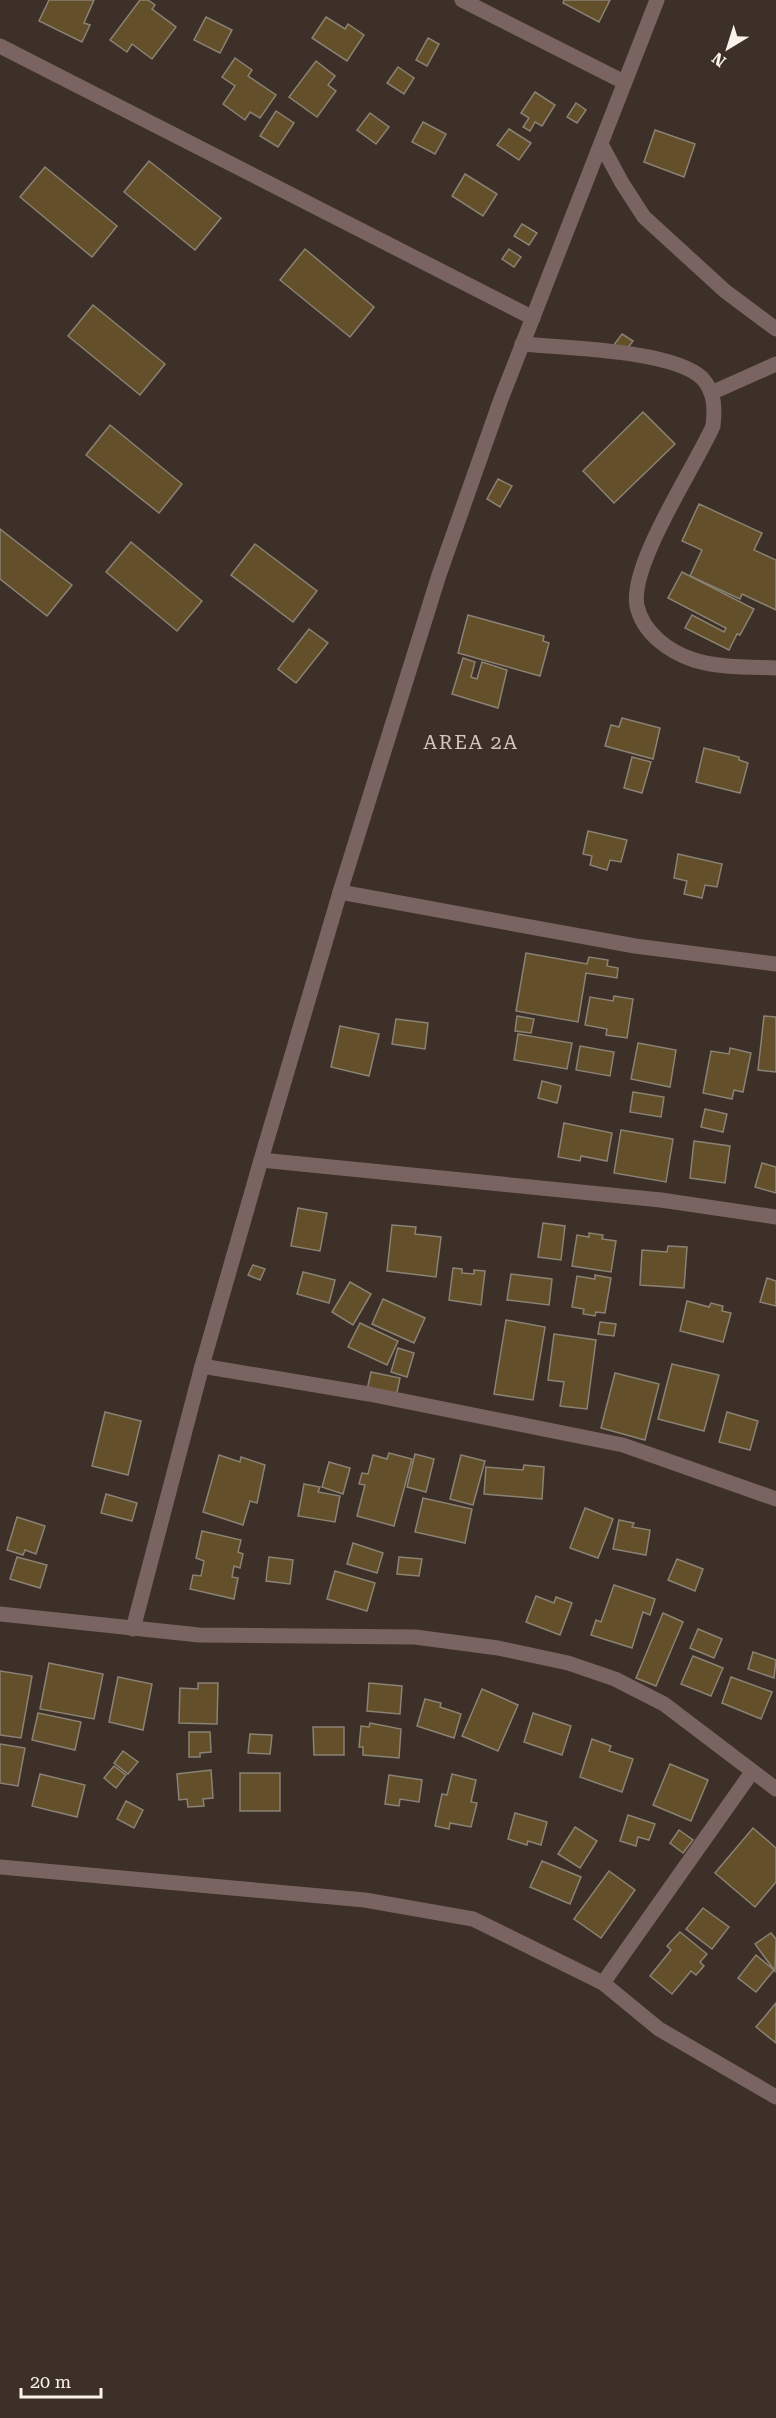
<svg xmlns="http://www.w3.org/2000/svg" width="776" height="2418" font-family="'Roboto Serif',serif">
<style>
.building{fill:#634f29;stroke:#8a8274;stroke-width:1.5}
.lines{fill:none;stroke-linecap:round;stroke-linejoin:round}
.minor{stroke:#796461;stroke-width:15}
.labels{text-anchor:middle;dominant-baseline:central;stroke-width:4.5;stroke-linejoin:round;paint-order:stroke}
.quarter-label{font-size:20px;letter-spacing:1.5px;fill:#d5c5bb;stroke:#3d3028}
</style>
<rect width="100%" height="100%" fill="#3d3028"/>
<g class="building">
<path d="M49,0H94L84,23L90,25L82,42L39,21Z"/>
<path d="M140,0H148L155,5L152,9L176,27L152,59L132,44L127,52L110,40Z"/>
<path d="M564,0H610L599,22L563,3Z"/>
<path d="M206,17L232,30L220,53L194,40Z"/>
<path d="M326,17L345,29L348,24L364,35L347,61L312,38Z"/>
<path d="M428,38L439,44L427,66L416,60Z"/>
<path d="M235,58L252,70L248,76L276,95L260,118L250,112L245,120L223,104L235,86L222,77Z"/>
<path d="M316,61L335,76L328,85L336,91L317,117L289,97Z"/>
<path d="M398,67L414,78L404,94L387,83Z"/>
<path d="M535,92L555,105L542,126L535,122L530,131L523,127L529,118L521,113Z"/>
<path d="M576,103L586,110L577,123L567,117Z"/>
<path d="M276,111L294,123L278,147L260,136Z"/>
<path d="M370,113L389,127L376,144L357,130Z"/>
<path d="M423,122L446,134L435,154L412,142Z"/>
<path d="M509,129L531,143L519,160L497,145Z"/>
<path d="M655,130L695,144L684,177L644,162Z"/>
<path d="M149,161L221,218L195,250L124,192Z"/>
<path d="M45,167L117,226L92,257L20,197Z"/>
<path d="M465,174L497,194L483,216L452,196Z"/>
<path d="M522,224L537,233L529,245L514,236Z"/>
<path d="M305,249L374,307L350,337L280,280Z"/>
<path d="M509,249L521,257L514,267L502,259Z"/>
<path d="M93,305L165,364L140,395L68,336Z"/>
<path d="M622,334L633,341L623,354L613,346Z"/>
<path d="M643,412L675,444L614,503L583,471Z"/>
<path d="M110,425L182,484L159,513L86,455Z"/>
<path d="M498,479L512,486L500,507L487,499Z"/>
<path d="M699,504L762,533L754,550L776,560V610L742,594L740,599L690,576L702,550L682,541Z"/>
<path d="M0,529L72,585L47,616L0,579Z"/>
<path d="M131,542L202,601L177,631L106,572Z"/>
<path d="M255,544L317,591L293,622L231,575Z"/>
<path d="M682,572L754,609L740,635L737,634L729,650L685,628L692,615L724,632L726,628L668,598Z"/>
<path d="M468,615L544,636L543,641L549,643L540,676L458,653Z"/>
<path d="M309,629L328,643L296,683L278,669Z"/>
<path d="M463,658L475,662L471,677L477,679L482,662L507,670L498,708L452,694Z"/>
<path d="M622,718L660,728L653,759L605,746L611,725L619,727Z"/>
<path d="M704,748L739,757V760L748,763L740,793L696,782Z"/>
<path d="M632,757L651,762L642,793L624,788Z"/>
<path d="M588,831L627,840L621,862L610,860L607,870L590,865L592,856L583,854Z"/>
<path d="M678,854L722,864L717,887L705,885L702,898L684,894L687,881L674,878Z"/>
<path d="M526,953L587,964L589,957L608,960L607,966L618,968L617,978L586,973L578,1022L516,1011Z"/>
<path d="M614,996L633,999L627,1038L606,1035L607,1029L585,1025L590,997L613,1001Z"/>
<path d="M517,1016L534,1019L531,1033L515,1031Z"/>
<path d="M764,1016L776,1017V1072L758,1070Z"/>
<path d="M396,1019L428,1023L425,1049L392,1044Z"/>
<path d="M340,1026L379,1034L369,1076L331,1067Z"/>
<path d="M518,1034L572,1043L567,1069L514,1060Z"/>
<path d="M638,1043L676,1050L670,1087L631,1079Z"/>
<path d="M580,1046L614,1052L610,1076L576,1070Z"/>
<path d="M730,1048L751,1053L743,1092L734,1090L732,1099L703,1093L711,1051L729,1054Z"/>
<path d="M542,1081L561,1086L557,1103L538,1098Z"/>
<path d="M633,1092L664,1097L661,1117L630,1112Z"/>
<path d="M705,1109L727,1114L723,1132L701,1127Z"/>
<path d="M564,1123L612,1133L607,1161L581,1156L580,1161L558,1157Z"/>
<path d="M621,1130L673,1139L666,1182L614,1173Z"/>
<path d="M694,1141L730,1146L725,1183L690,1178Z"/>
<path d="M762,1163L776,1167V1193L755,1187Z"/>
<path d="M298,1208L327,1213L320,1251L291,1246Z"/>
<path d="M543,1223L565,1226L561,1260L538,1257Z"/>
<path d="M392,1225L416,1227L415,1234L441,1237L436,1277L387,1271Z"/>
<path d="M589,1233L603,1235L602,1239L616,1241L611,1272L572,1266L577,1235L589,1237Z"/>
<path d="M668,1246L687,1247L684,1288L640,1285L642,1250L667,1252Z"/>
<path d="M253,1265L265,1269L260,1280L248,1275Z"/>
<path d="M453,1268L462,1269V1273L474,1274V1270L485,1271L481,1305L449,1300Z"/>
<path d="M303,1272L335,1280L329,1303L297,1294Z"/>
<path d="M511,1274L552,1279L549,1305L507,1300Z"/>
<path d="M595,1275L611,1278L605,1313L596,1312L595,1316L583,1314L584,1309L572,1307L577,1276L595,1279Z"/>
<path d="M767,1278L776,1281V1306L760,1302Z"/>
<path d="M350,1282L371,1294L353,1325L332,1312Z"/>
<path d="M383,1299L425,1318L414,1343L372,1324Z"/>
<path d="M687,1301L709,1307L711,1303L723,1306L722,1311L731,1313L723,1342L680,1331Z"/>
<path d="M506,1320L545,1327L533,1400L494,1394Z"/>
<path d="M600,1322L616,1324L614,1336L598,1334Z"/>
<path d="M360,1323L398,1341L387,1365L348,1347Z"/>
<path d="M554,1334L596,1340L587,1409L560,1406L564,1382L548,1380Z"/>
<path d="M398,1348L414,1353L407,1377L391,1372Z"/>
<path d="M672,1364L719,1375L704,1431L658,1419Z"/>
<path d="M371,1372L400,1378L396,1397L367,1390Z"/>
<path d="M615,1373L659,1384L645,1440L601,1428Z"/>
<path d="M105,1412L141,1421L128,1475L92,1466Z"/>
<path d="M727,1412L758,1421L750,1450L719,1442Z"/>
<path d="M389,1453L412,1459L394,1526L357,1516L365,1485L359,1484L362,1473L368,1474L373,1455L387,1459Z"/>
<path d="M415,1454L434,1459L426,1492L407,1487Z"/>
<path d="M219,1455L240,1462L241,1457L265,1465L257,1503L250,1501L243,1525L203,1512Z"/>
<path d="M461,1455L485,1461L473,1505L450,1499Z"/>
<path d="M329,1462L350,1468L343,1494L322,1487Z"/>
<path d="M524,1465L544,1467L542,1499L484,1494L486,1467L523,1470Z"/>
<path d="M304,1484L320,1487L318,1492L340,1496L335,1522L298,1516Z"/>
<path d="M106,1494L137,1503L132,1521L101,1513Z"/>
<path d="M423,1498L472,1509L465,1543L415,1532Z"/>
<path d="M585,1508L613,1519L598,1558L570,1548Z"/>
<path d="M17,1517L45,1526L36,1554L25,1550L23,1555L7,1550Z"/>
<path d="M619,1520L634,1523L632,1527L650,1530L646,1555L613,1549Z"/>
<path d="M202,1531L241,1540L238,1552L243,1554L240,1568L234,1566L232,1577L238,1578L234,1599L190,1589L193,1575L201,1576L204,1561L196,1558Z"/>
<path d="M353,1543L383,1553L377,1573L347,1564Z"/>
<path d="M17,1557L47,1565L40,1588L10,1579Z"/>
<path d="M269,1557L293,1560L290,1584L266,1581Z"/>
<path d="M399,1557L422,1559L419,1576L397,1574Z"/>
<path d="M677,1559L703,1569L695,1591L668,1580Z"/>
<path d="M335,1571L375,1583L367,1611L327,1599Z"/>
<path d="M614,1585L655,1599L650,1615L643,1612L632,1648L591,1635L596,1620L601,1622Z"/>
<path d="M536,1596L554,1603L556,1597L572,1603L560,1635L526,1622Z"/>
<path d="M663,1613L683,1622L656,1686L636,1678Z"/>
<path d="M698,1629L722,1639L714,1658L690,1648Z"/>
<path d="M753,1652L776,1660L774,1678L748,1669Z"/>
<path d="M693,1656L723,1668L711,1696L681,1684Z"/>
<path d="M49,1663L103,1674L94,1719L40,1709Z"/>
<path d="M0,1671L32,1676L21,1738L0,1735Z"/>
<path d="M118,1677L152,1684L143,1730L109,1722Z"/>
<path d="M731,1677L772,1692L761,1719L722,1703Z"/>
<path d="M198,1683H218L217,1724L179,1723L180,1688L198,1689Z"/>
<path d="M369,1683L402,1686L400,1714L367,1711Z"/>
<path d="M482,1689L518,1705L498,1751L462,1736Z"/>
<path d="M425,1699L441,1703L440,1707L461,1714L454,1738L417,1726Z"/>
<path d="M38,1713L81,1722L75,1750L32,1740Z"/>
<path d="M533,1713L571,1726L562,1755L524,1742Z"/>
<path d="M370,1723L401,1729L399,1758L363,1755V1747H359L361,1726L369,1727Z"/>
<path d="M313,1727H344V1755H314Z"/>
<path d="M189,1732H210L211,1752L200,1753V1757H189Z"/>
<path d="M250,1734L272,1735L270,1754L248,1753Z"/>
<path d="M592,1739L611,1746L609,1751L633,1759L622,1792L580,1777Z"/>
<path d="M0,1744L25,1748L18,1786L0,1783Z"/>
<path d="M123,1751L138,1762L128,1774L114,1763Z"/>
<path d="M670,1764L708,1780L691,1821L653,1805Z"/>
<path d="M114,1766L126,1775L116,1788L104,1778Z"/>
<path d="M211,1770L213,1798L203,1799L204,1806L188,1807L187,1799L179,1800L177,1774Z"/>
<rect x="240" y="1773" width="40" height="38"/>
<path d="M40,1774L85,1785L77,1817L32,1806Z"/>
<path d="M452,1774L476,1780L471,1802L477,1803L471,1827L450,1823L449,1829L435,1826L442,1794L447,1795Z"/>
<path d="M389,1775L422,1780L419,1802L400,1799L399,1806L385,1804Z"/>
<path d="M126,1801L143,1810L134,1828L117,1819Z"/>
<path d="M515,1813L547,1822L541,1845L528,1841L527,1845L508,1839Z"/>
<path d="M628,1815L655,1824L649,1840L638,1837L636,1846L620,1841Z"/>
<path d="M575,1827L597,1841L580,1868L558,1854Z"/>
<path d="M753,1828L776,1848V1882L755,1907L715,1873Z"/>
<path d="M679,1830L693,1840L683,1853L670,1843Z"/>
<path d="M542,1861L581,1877L570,1904L530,1887Z"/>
<path d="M609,1871L635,1890L601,1938L574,1919Z"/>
<path d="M703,1908L729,1927L712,1949L686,1929Z"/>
<path d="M680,1932L707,1954L700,1962L704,1966L696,1975L691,1971L672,1994L650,1976L671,1950L667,1946Z"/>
<path d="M771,1933L776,1939L775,1971L755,1944Z"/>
<path d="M756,1955L774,1970L756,1992L738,1978Z"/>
<path d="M776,2003V2043L756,2027Z"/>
</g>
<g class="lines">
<g class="minor">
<path d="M462,0L624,82"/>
<path d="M0,46L533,318"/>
<path d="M601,144L622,183L644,217L725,291L776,329"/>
<path d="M522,344C565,348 673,350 702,378C715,392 715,409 713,426C695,467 629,565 637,606C643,633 669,652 694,660C720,668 749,667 776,668"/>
<path d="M711,393L776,364"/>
<path d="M340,892L635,946L776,964"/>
<path d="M261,1160L661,1200L776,1217"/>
<path d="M202,1366L369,1394L623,1445L776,1499"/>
<path d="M0,1614L199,1635L415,1637L498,1648L568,1663L615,1679L664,1704L776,1789"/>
<path d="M133,1629L202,1366L261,1160L340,892L439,575L501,399L657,0"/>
<path d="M0,1867L365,1900L473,1919L603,1983L659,2029L776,2097"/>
<path d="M603,1983L752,1772"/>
</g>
</g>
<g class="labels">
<g class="quarter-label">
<text x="471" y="742">AREA 2A</text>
</g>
</g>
<g transform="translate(728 48) rotate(218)" stroke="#3d3028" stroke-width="4.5" paint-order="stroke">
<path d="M0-4.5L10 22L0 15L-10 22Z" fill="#faf2ec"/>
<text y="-9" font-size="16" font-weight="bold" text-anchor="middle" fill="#faf2ec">N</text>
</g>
<path d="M21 2388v9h80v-9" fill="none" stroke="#faf2ec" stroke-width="3"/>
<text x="30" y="2388" font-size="18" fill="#faf2ec" stroke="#3d3028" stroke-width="4.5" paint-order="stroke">20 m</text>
</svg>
